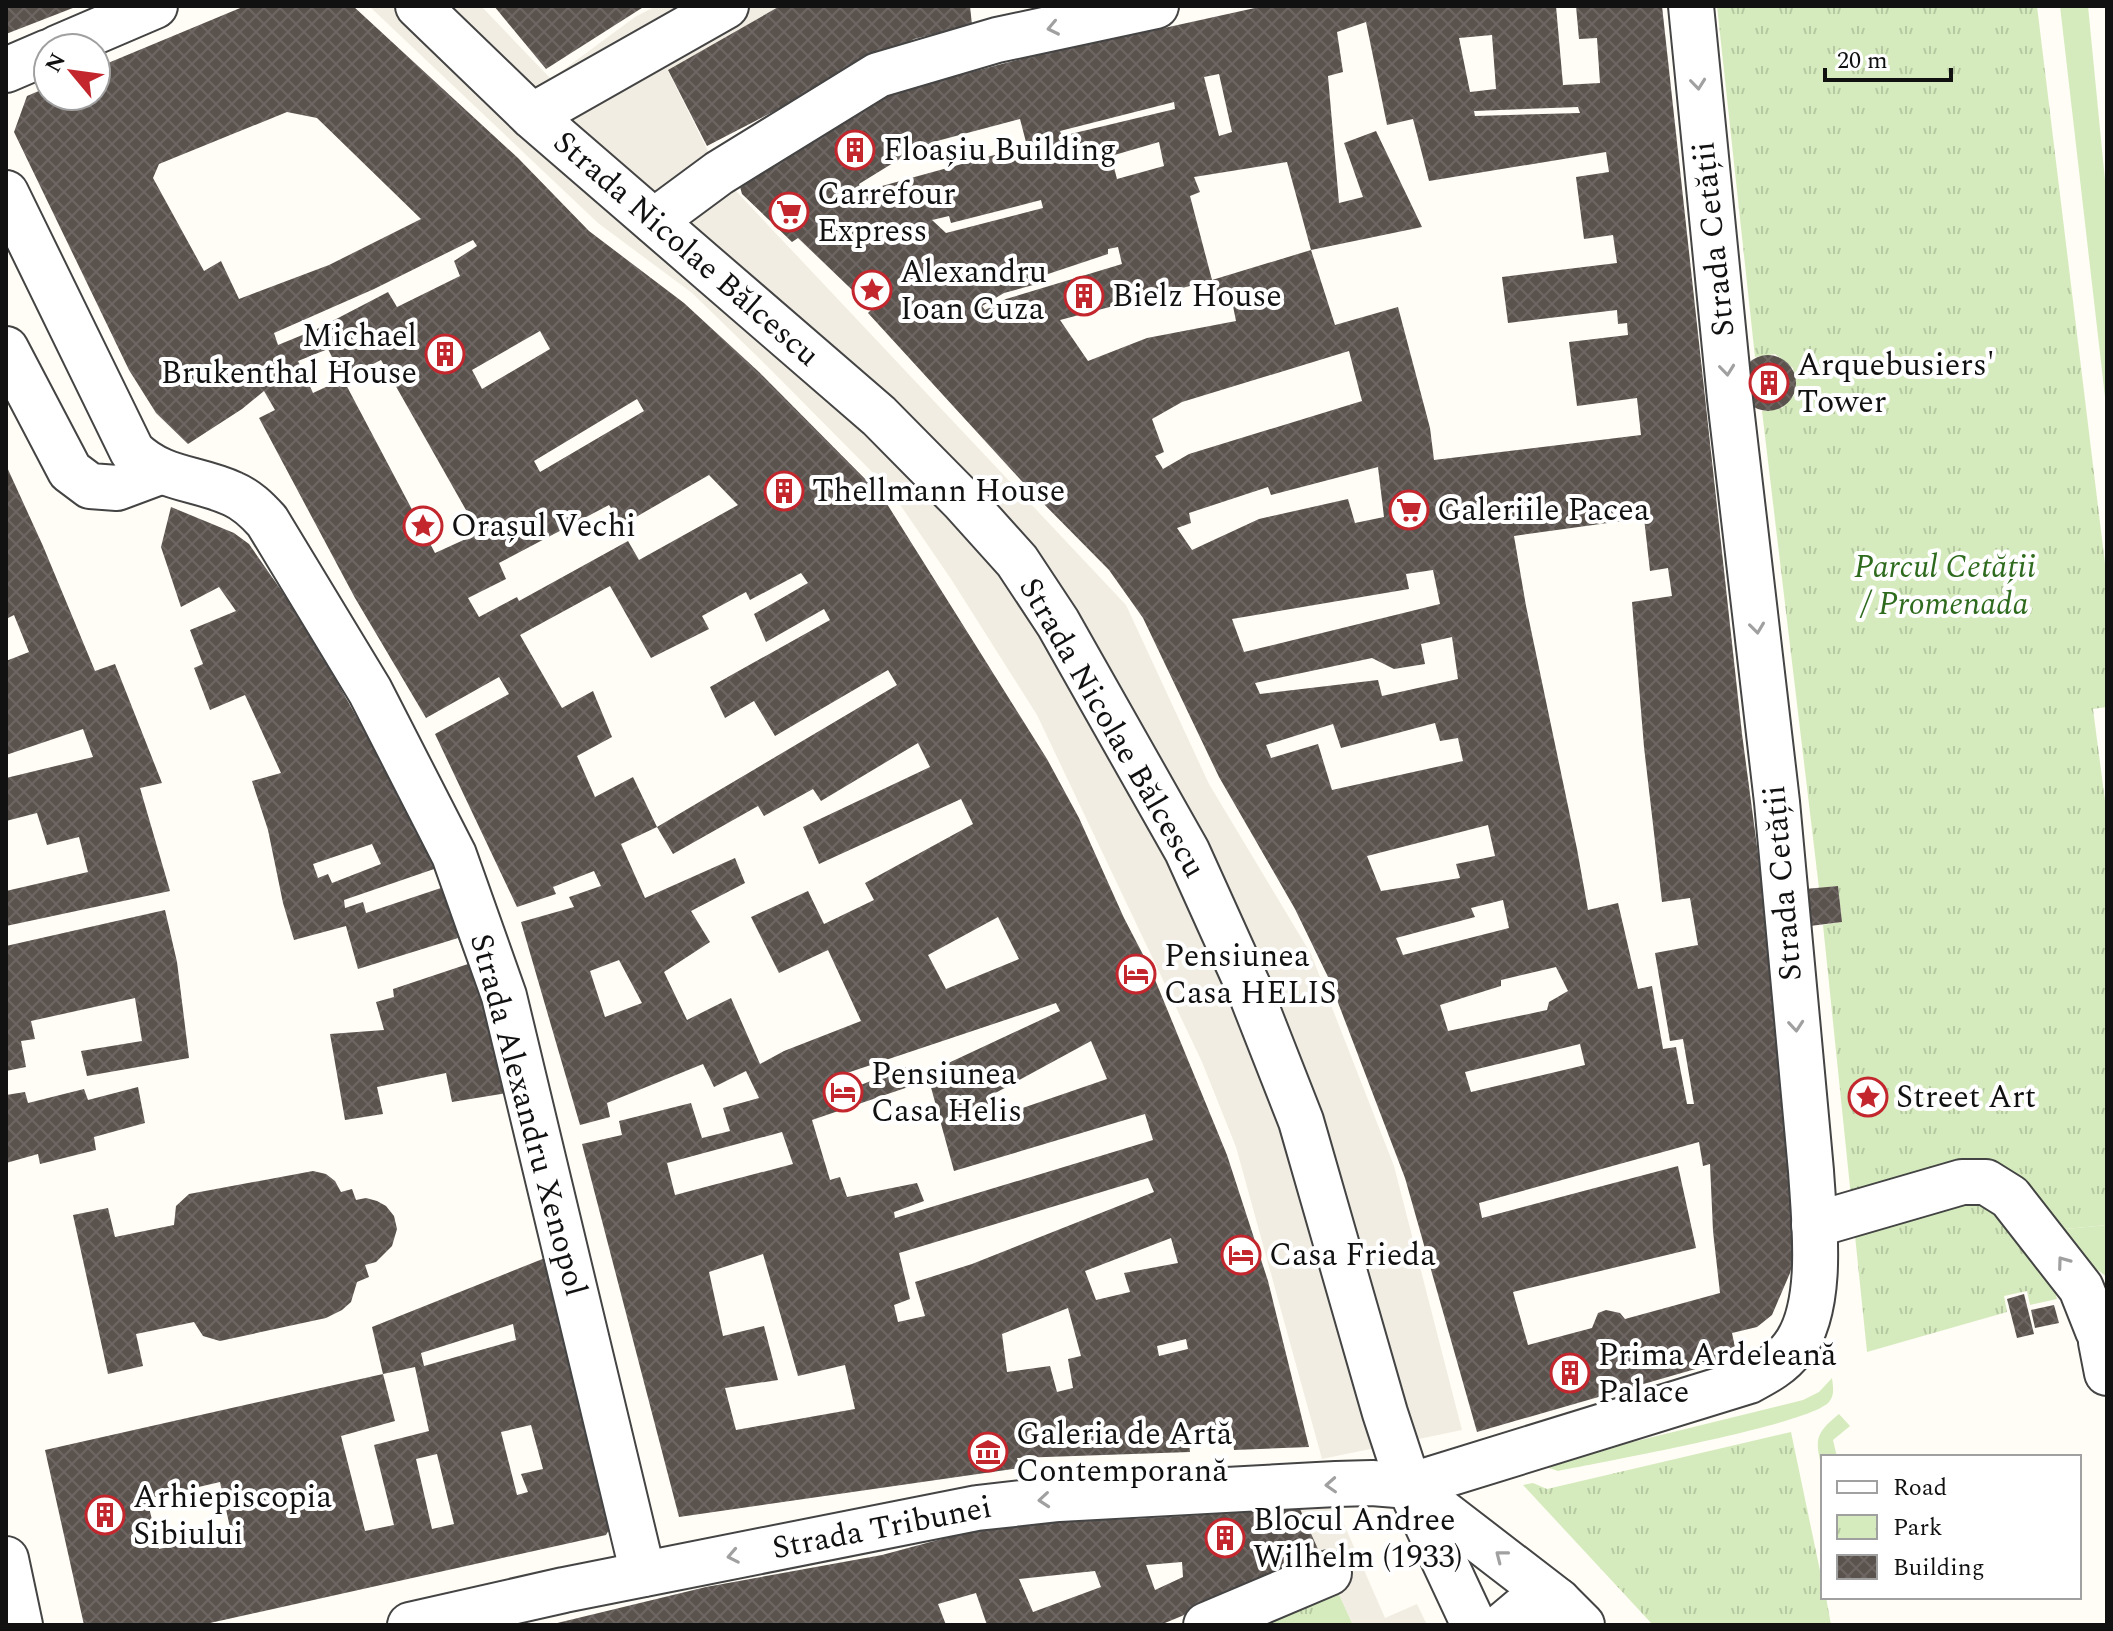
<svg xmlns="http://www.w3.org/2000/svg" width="2113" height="1631" font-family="Spectral,serif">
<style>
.grass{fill:#d5ebbd}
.park{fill:url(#park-tufts)}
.plaza{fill:#f1ede2}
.building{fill:url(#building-cross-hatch);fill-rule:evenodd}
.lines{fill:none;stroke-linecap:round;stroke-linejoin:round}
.minor-casing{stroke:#444;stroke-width:48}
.minor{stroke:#fff;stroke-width:44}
.oneway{stroke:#a0a0a0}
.labels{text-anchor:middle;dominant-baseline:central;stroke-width:8;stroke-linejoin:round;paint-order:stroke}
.poi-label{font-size:32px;fill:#111;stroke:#fff;text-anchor:start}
.street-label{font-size:32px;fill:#111;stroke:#fff}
.park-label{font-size:32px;font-style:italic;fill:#2f6b1f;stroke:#fff}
</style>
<defs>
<pattern id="park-tufts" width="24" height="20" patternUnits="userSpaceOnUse" patternTransform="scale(2)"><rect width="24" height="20" fill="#d5ebbd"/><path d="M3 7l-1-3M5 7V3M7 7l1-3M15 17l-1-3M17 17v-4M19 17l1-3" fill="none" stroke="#b6c8a1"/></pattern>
<pattern id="building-cross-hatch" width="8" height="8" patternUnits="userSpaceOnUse" patternTransform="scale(2)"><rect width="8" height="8" fill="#5a524d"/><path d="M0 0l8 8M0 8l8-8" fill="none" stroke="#6d6662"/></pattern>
</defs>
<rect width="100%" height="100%" fill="#fffdf5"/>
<g class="grass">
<path d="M2060,6H2088L2107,201V414Z"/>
<path d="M2107,1225V1277L2067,1247L2055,1230Z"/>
<path d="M1832,1378C1833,1387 1835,1395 1829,1402C1809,1425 1601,1462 1558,1471L1546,1467L1547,1463L1803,1400L1819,1392Z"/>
<path d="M1839,1414L1850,1426L1833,1440L1837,1457H1823V1473C1816,1441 1812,1436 1839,1414Z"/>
</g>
<g class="park">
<path d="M1717,6H2037L2107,580V707L2093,709L2107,816V1225L2055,1230L2052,1281L2057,1299L2030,1305L2027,1291L2004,1296L2007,1312L1867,1352L1823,925L1842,922L1838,886L1819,888L1762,411L1782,408L1796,393L1793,368L1775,354L1755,357Z"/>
<path d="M1791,1432L1823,1585V1597H1826L1831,1625H1653L1523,1485L1533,1483L1547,1489Z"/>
<path d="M1339,1594L1353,1625H1261Z"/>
</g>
<g class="plaza">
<path d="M369,6H481L551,79L635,17L656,6H780L668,71L719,173L1126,605L1209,784L1311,954L1394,1166L1462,1430L1322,1459L1236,1147L1202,1062L1037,715L951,579L890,490L767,366L692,293L598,223Z"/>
<path d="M1336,1506L1385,1618L1417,1604L1427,1625H1353L1300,1509Z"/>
</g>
<g class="building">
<path d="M6,6H78L6,34Z"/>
<path d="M245,6H353L518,158L589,231L684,303L759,372L882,496L1047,759L1079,818L1124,918L1151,970L1227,1155L1268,1281L1309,1447L1234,1450L1231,1424L1188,1430L1190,1452L1017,1458L1020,1468L679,1517L582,1144L622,1135L619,1121L691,1103L702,1138L730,1131L723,1108L759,1098L746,1071L714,1087L703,1064L607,1103L610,1117L580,1125L521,922L574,907L569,897L601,886L594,871L553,887L556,894L517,907L435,734L509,694L499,677L426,718L355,598L259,418L275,410L264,391L242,409L188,444L156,413L129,370L14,132L27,96L48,87V96H96V68ZM287,112L317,118L421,219L329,265L239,299L221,261L204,271L153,178L159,164ZM473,240L477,246L454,261L460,276L397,307L388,292L317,329L278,345L274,333L374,289ZM540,331L550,349L482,389L472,370ZM328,349L343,379L381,360L479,533L435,553L343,379L313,393L298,361ZM637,399L644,411L540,472L534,461ZM709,475L738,505L639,560L628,541L519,601L517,597L479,617L468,598L506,579L499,563L609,505L622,525ZM801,573L808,583L754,614L766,642L824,609L830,620L710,687L725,718L754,701L775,736L888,670L897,685L657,827L673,854L758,806L764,816L813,789L821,801L918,743L930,767L803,827L819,864L961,799L973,824L865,883L874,900L824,924L808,891L751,917L779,973L828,950L861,1021L784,1051L760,1064L731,998L687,1020L664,972L710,942L691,911L745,883L735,858L645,898L621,844L657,827L633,777L595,797L577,756L612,737L593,691L562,708L520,635L610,586L651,658L709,629L702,616L746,592L750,600ZM998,917L1019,959L946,989L928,955ZM619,960L642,1003L605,1017L590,971ZM1056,1003L1060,1011L927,1073L954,1171L1145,1114L1153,1140L895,1218L894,1212L924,1201L917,1183L847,1197L840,1177L830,1180L812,1120L914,1085L906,1067L843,1092L838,1076ZM1091,1041L1107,1079L993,1118L986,1098ZM782,1132L793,1164L675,1195L667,1163ZM1148,1178L1154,1192L972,1264L915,1282L925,1316L898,1322L894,1305L910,1299L899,1253ZM1171,1238L1178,1263L1124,1273L1130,1292L1096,1300L1085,1271ZM763,1254L798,1376L845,1365L855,1409L736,1430L725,1388L778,1380L764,1326L723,1336L709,1272ZM1068,1308L1081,1356L1068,1359L1073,1388L1057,1392L1050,1366L1007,1372L1002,1334ZM1186,1339L1188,1349L1159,1356L1157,1346Z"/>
<path d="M494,6H645L546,69Z"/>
<path d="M780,6H970L972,25L914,39L707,146L668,70Z"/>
<path d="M1264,6H1556L1563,85L1600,83L1597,38L1579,39L1576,6H1662L1742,734L1773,966L1794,1153V1257L1790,1273L1772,1315L1757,1327L1732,1333L1737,1357L1477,1432L1405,1178L1329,979L1295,909L1219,777L1143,618L1109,570L1029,489L868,313L872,309L798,238L792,242L742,194L740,187L744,181L891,93L1117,34L1155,30ZM1366,22L1387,125L1413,119L1429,181L1606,152L1609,172L1576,177L1584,239L1613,235L1617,263L1502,277L1508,323L1617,310L1618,324L1627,323L1628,335L1569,342L1577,406L1637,398L1641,435L1434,460L1430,428L1398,307L1335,325L1311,250L1212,280L1190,196L1200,192L1194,177L1287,162L1311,250L1422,227L1376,131L1344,143L1363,197L1339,203L1328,76L1343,72L1337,32ZM1492,35L1496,89L1470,92L1459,38ZM1219,74L1232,132L1219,136L1204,77ZM1174,102L1175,109L1062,136L1060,131ZM1578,107L1580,113L1475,116L1474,111ZM1020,119L1027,146L882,186L862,194L859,184L906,155L937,141ZM1159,142L1164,166L1117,179L1111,156ZM1041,200L1043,208L946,233L932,220L949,216L951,223ZM1118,247L1122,264L1006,299L985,310L982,306L1004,293L1044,282L1042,276L1108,254V249ZM1209,281L1216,305L1232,301L1236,321L1147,338L1088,361L1060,320ZM1349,351L1362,401L1189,454L1163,469L1155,456L1164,452L1152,419L1182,402ZM1378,467L1384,517L1355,523L1348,499L1259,519L1192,550L1177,528L1191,523L1189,513L1268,487L1271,495ZM1644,518L1650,571L1668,568L1672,596L1632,602L1644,747L1662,902L1690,898L1698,945L1655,953L1670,1041L1683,1039L1694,1104H1687L1676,1047L1663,1049L1652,986L1638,989L1618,903L1588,910L1577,849L1526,606L1514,536ZM1433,570L1440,604L1244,652L1232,619L1409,589L1406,574ZM1452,637L1458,679L1382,696L1378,680L1260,694L1255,683L1372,658L1394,669L1425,664L1421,644ZM1435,723L1440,741L1458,738L1463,761L1332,790L1318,744L1271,758L1266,745L1333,724L1341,748ZM1488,825L1495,856L1456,864L1460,878L1381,891L1367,856ZM1503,900L1509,928L1403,955L1396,938L1475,917L1471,908ZM1556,967L1568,991L1549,1002L1547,1010L1448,1031L1440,1005L1501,986V980ZM1580,1044L1585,1065L1471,1092L1465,1072ZM1699,1142L1703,1166L1710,1164L1713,1231L1720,1293L1625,1319L1620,1313L1606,1310L1598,1313L1592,1328L1528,1345L1513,1292L1696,1248L1678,1166L1482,1218L1479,1203Z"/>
<circle cx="1768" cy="383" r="28"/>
<path d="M6,465L43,546L95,671L115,664L162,783L140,788L170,891L6,926V891L88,872L79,837L47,845L37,813L6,821V778L93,757L83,729L6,755V661L29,652L14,615L6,619Z"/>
<path d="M171,507L234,533L249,544L304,623L398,791L437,868L344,900L345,908L363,902L366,913L447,886L486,1001L507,1093L452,1102L446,1073L377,1087L383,1114L345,1120L330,1034L384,1030L376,1002L394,997L393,989L468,964L458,938L358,969L346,926L294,940L283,903L268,830L252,781L281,773L245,695L210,710L194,668L203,664L190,630L236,611L219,587L181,607L161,547ZM372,844L381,864L332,883L328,874L318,878L313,864Z"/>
<path d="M1838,886L1842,922L1810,926L1805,889Z"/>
<path d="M165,910L177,962L189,1058L87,1076L81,1051L142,1041L135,998L31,1021L35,1039L21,1041L26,1067L6,1071V946Z"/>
<path d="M138,1087L145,1123L94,1137L96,1150L40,1164L38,1154L6,1163V1095L25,1092L28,1103L84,1089L88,1100Z"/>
<path d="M313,1171L326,1174L335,1181L341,1192L352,1189L356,1200L366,1198L377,1201L386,1206L394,1216L397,1229L392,1246L376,1262L365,1265L369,1277L357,1282L351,1302L342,1310L326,1318L220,1341L203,1336L194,1322L136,1334L143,1366L108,1374L73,1215L108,1208L115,1237L174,1225L176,1206L189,1194Z"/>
<path d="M545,1258L610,1528L606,1535L201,1625H84L45,1450L383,1374L395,1421L341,1436L365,1531L394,1525L374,1445L429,1431L415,1367L383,1374L372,1327ZM513,1324L516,1340L424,1366L421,1353ZM531,1425L543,1469L521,1474L528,1492L517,1495L501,1432ZM437,1454L454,1524L432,1529L416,1459ZM220,1482L231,1532L159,1549L147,1499Z"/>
<path d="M2024,1294L2034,1334L2017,1338L2007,1299Z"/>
<path d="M2054,1305L2059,1323L2035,1328L2031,1310Z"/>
<path d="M1300,1509L1322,1558L1160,1625H987L976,1593L938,1604L946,1625H549L706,1587L882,1555L1005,1522L1131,1519ZM1182,1562L1183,1577L1155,1590L1146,1565ZM1095,1571L1101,1587L1033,1612L1019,1579Z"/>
</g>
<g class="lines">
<defs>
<g id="minor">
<path d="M418,6L532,116L879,416L963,501L1017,561L1058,623L1187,851L1248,986L1301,1121L1385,1413L1409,1486L1474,1625"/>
<path d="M57,48L155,6"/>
<path d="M6,70L48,52"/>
<path d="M532,116L726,6"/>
<path d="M6,193L132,451C163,481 196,477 233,494C247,500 257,510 267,521L370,691L454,855L504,996L643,1574"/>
<path d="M654,221L719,173L878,75L997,40L1156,6"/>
<path d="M6,349L70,471L90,486L117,488L160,472"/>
<path d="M1814,1225L1962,1182H1986L2010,1197L2081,1288L2098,1331"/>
<path d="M2101,1342L2107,1373"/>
<path d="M1411,1488L1558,1601L1582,1625"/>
<path d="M6,1559L20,1625"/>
<path d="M410,1625L564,1590L977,1508L1059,1499L1336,1484L1372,1483L1409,1486L1749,1381C1766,1372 1781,1364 1793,1348C1825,1307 1814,1220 1811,1171L1777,802L1730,399L1691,6"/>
<path d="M1206,1625L1329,1573"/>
<path d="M1503,1625L1522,1609L1558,1601"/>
</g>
</defs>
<use href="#minor" class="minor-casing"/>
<use href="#minor" class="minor"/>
</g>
<defs><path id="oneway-chevron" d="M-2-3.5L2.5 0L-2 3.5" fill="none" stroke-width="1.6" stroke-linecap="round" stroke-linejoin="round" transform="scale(2)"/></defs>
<g class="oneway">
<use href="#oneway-chevron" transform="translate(1053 28) rotate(168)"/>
<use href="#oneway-chevron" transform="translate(1698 84) rotate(84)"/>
<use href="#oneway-chevron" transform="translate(1727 370) rotate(84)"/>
<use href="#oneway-chevron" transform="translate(1757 628) rotate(83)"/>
<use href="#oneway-chevron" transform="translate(1796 1026) rotate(85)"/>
<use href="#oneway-chevron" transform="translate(2063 1262) rotate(-126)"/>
<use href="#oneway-chevron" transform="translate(1331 1485) rotate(177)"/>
<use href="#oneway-chevron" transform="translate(1044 1500) rotate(175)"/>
<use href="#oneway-chevron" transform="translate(733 1556) rotate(169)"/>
<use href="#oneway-chevron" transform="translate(1501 1556) rotate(-142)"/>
</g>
<defs>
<symbol id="building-ring" viewBox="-11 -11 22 22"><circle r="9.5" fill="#fff" stroke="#c4262e" stroke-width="1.5"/><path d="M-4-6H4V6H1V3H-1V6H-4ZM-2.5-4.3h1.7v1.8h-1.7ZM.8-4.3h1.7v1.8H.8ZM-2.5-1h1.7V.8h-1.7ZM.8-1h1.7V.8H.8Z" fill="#c4262e"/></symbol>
<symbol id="supermarket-ring" viewBox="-11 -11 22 22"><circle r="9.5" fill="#fff" stroke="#c4262e" stroke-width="1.5"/><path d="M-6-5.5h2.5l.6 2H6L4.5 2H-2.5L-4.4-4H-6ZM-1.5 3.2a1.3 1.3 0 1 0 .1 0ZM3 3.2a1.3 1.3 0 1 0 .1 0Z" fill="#c4262e"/></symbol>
<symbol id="sight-ring" viewBox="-11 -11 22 22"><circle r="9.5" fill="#fff" stroke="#c4262e" stroke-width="1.5"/><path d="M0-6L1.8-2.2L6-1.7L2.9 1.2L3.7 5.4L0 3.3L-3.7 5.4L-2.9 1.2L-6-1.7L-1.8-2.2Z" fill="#c4262e"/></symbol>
<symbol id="hotel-ring" viewBox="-11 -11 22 22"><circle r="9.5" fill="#fff" stroke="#c4262e" stroke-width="1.5"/><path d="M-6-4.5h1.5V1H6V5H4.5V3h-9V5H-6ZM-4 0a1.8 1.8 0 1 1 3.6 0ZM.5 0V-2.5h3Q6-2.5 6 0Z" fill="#c4262e"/></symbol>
<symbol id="museum-ring" viewBox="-11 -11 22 22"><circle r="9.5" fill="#fff" stroke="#c4262e" stroke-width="1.5"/><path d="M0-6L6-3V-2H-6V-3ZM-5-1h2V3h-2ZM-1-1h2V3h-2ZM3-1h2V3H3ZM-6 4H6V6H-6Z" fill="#c4262e"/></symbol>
</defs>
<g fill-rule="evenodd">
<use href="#building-ring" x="833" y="128" width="44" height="44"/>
<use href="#supermarket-ring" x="767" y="190" width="44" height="44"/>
<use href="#sight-ring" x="850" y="268" width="44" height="44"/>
<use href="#building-ring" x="1062" y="274" width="44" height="44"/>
<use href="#building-ring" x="423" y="332" width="44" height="44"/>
<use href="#building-ring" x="1747" y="361" width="44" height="44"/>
<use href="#building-ring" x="762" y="469" width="44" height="44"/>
<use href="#supermarket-ring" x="1387" y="488" width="44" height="44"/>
<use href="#sight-ring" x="401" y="504" width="44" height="44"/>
<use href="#hotel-ring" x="1114" y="952" width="44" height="44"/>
<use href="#hotel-ring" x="821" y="1070" width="44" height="44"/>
<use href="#sight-ring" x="1846" y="1075" width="44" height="44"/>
<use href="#hotel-ring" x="1219" y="1233" width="44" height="44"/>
<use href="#building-ring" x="1548" y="1351" width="44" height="44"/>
<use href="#museum-ring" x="966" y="1430" width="44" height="44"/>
<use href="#building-ring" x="83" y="1493" width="44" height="44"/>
<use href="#building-ring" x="1203" y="1516" width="44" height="44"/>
</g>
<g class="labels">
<g class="poi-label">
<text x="883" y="150">Floașiu Building</text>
<text x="817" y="194">Carrefour<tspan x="817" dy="37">Express</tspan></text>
<text x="900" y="272">Alexandru<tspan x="900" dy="37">Ioan Cuza</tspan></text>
<text x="1112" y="296">Bielz House</text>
<text x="417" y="336" text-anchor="end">Michael<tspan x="417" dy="37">Brukenthal House</tspan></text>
<text x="1797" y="365">Arquebusiers'<tspan x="1797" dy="37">Tower</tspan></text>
<text x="812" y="491">Thellmann House</text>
<text x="1437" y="510">Galeriile Pacea</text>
<text x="451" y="526">Orașul Vechi</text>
<text x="1164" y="956">Pensiunea<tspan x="1164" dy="37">Casa HELIS</tspan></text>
<text x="871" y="1074">Pensiunea<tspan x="871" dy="37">Casa Helis</tspan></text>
<text x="1896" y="1097">Street Art</text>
<text x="1269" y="1255">Casa Frieda</text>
<text x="1598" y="1355">Prima Ardeleană<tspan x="1598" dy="37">Palace</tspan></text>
<text x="1016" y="1434">Galeria de Artă<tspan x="1016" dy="37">Contemporană</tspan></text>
<text x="133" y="1497">Arhiepiscopia<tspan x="133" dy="37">Sibiului</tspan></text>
<text x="1253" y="1520">Blocul Andree<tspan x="1253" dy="37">Wilhelm (1933)</tspan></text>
</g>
<g class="street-label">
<text transform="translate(1714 239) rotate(-96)">Strada Cetății</text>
<text transform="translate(686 249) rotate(41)">Strada Nicolae Bălcescu</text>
<text transform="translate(1112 728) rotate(60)">Strada Nicolae Bălcescu</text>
<text transform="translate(1783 883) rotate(-95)">Strada Cetății</text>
<text transform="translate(528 1115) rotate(75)">Strada Alexandru Xenopol</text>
<text transform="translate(882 1528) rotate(-11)">Strada Tribunei</text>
</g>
<g class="park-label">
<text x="1945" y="567">Parcul Cetății<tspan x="1945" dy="37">/ Promenada</tspan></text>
</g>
</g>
<rect width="2113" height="1631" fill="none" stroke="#111111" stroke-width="16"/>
<rect x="1821" y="1455" width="260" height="144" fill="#ffffff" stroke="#a0a0a0" stroke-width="2"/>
<rect x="1837" y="1481" width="40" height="12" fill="#ffffff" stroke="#a0a0a0" stroke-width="2"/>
<text x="1893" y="1495" font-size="24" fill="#111111">Road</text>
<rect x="1837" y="1515" width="40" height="24" fill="url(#park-tufts)" stroke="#a0a0a0" stroke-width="2"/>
<text x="1893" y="1535" font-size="24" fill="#111111">Park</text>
<rect x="1837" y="1555" width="40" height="24" fill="url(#building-cross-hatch)" stroke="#a0a0a0" stroke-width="2"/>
<text x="1893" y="1575" font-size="24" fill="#111111">Building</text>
<g transform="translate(72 72) rotate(299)"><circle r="38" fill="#ffffff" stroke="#a0a0a0" stroke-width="2"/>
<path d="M0-6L14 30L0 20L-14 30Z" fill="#c4262e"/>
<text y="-12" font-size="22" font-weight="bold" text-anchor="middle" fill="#111111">N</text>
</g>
<path d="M1825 68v12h126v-12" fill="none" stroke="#111111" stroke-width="4"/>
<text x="1837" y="68" font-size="24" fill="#111111" stroke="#ffffff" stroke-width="6" paint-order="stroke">20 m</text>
</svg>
